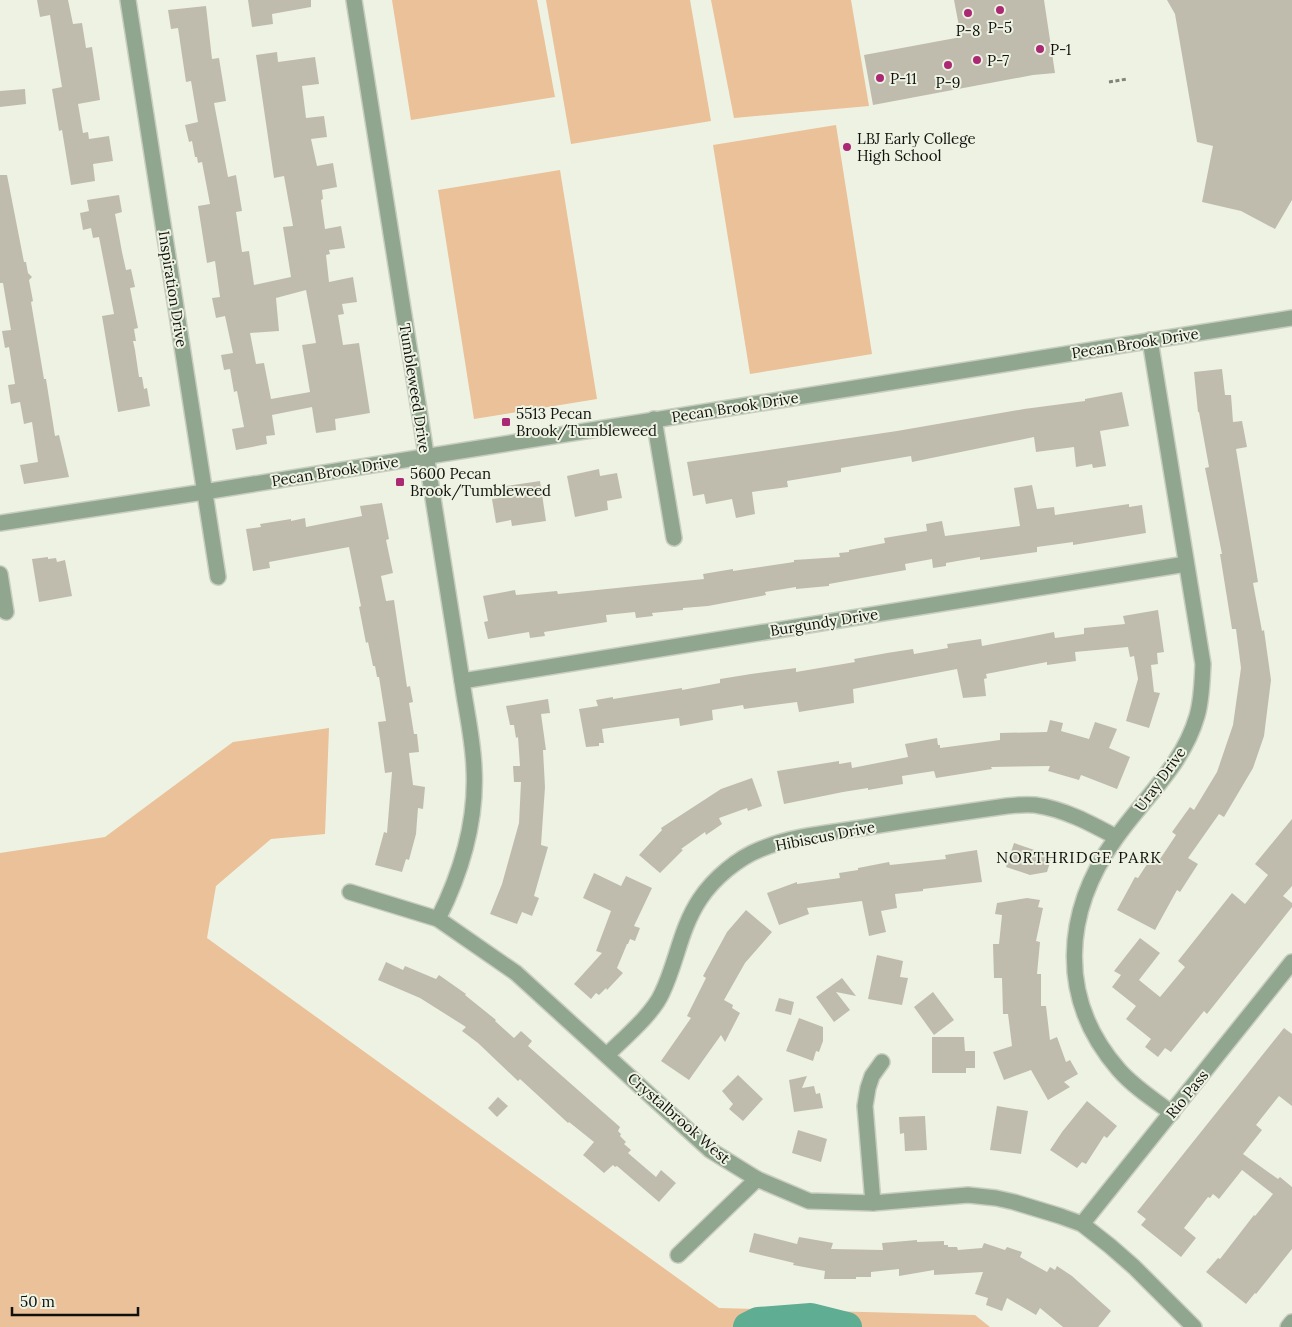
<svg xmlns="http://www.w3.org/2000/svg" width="1292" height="1327" font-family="Lora,serif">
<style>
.green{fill:#eac198}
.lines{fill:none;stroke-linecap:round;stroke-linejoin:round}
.river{stroke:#5fad92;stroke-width:30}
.building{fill:#c0bcad;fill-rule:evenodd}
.minor-casing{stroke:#cacec1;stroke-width:18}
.path{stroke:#808379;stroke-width:3;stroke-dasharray:4 2.5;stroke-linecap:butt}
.minor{stroke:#91a68f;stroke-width:15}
.poi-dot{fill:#aa2874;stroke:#eef2e3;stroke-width:2}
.labels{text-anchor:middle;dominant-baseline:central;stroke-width:4;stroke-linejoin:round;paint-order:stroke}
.poi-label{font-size:15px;fill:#0f110c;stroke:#eef2e3;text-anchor:start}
.street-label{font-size:15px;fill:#0f110c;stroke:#eef2e3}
.neighbourhood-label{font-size:16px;letter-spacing:1px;fill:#0f110c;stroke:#eef2e3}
</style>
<rect width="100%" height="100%" fill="#eef2e3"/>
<g class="green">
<path d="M392,0H537L555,97L411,120Z"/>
<path d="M546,0H690L711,121L571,144Z"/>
<path d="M711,0H851L869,106L734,118Z"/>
<path d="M836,125L872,354L750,374L713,145Z"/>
<path d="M560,170L597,399L474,419L438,190Z"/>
<path d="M329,728L325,834L271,839L216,886L207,938L719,1308L975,1315L990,1327H0V853L105,837L233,742Z"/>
</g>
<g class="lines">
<path class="river" d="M748,1327L758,1322L811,1318L847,1327"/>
</g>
<g class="building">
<path d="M37,0H68L73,24L82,23L86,48L92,47L100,100L78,104L83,133L88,132L89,139L109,136L113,161L93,164L95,181L71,185L62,130L59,131L52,89L62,87L50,15L40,17Z"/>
<path d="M248,0H311V7L272,14L273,24L252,27Z"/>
<path d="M954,0H1044L1055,73L1033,75L873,105L864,55L961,37Z"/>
<path d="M1167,0H1292V200L1275,229L1241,211L1202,202L1213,146L1197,142L1175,14Z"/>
<path d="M206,6L212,59L219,58L226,101L214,103L228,177L236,175L242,211L236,212L242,252L249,251L254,285L291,277L283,227L293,226L284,176L274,178L256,55L277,52L278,62L315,57L319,84L302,86L306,118L324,116L327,137L311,139L317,166L333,163L337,187L322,190L323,199L321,200L325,229L341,226L345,248L329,250L330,254L326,255L329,282L353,277L357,302L342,304L344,314L338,315L343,345L359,343L370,413L335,419L336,430L316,433L312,407L272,415L275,435L266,436L267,444L236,450L232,429L244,427L237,391L234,392L230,369L224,370L221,355L233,353L225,316L216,318L212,298L220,297L215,261L207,263L198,206L210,204L202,162L198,163L197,157H195L192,141L189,142L185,125L198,122L191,81L186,82L178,28L171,29L168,10ZM306,290L316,343L302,345L310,392L271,399L264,363L256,364L250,333L279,331L276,298Z"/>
<path d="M25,89L26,104L0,107V91Z"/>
<path d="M0,175H7L24,262H26L28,273L32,277L29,280L33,301L31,302L44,379H46L55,436L59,435L69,477L24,484L20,465L38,462L32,422L24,424L20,402L11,404L8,385L15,384L9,347L5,348L2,331L11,330L3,283H0Z"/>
<path d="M119,195L122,212L115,214L122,252L126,270L131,269L135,287L130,288L138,328L134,329L136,341H133L135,350L139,377H142L144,389L147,388L150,406L118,412L102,316L114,314L99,237L93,238L91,228L83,230L80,213L89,211L87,200Z"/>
<path d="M1222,369L1225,395H1231L1233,422L1242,421L1247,447L1236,449L1258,582L1253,583L1262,631L1264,630L1271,680L1264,736L1253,768L1224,817L1219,814L1188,858L1198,864L1180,892L1177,890L1155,930L1117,910L1135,877L1138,878L1153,855L1160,859L1176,835L1172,832L1190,807L1194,810L1217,772L1233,725L1241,668L1236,629H1232L1220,554H1222L1205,468L1209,467L1199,412H1198L1194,372Z"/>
<path d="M1122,392L1129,426L1100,431L1106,466L1093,468L1092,464L1076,467L1074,447L1036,452L1034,437L912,462L911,456L841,468V472L787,481L788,487L752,492L755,514L736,518L732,499L706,504L704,494L693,496L687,462L897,431L1024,409L1085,401V399Z"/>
<path d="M599,469L600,476L617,473L622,498L607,501L608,510L575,517L567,476Z"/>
<path d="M540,481L546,521L512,526L511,520L496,523L492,499L507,497L506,486Z"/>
<path d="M1032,485L1037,509L1054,507L1055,515L1129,504V507L1142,505L1146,533L1073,545V542L1037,547V552L980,560V557L946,563V566L933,568L932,559L905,564L906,570L829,584V586L796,589V587L765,592L766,595L708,606L683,608V610L652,613L653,616L636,618L635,612L606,615L607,622L544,632L545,636L530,638L529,632L488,639L484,622L488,621L483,596L515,590L516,595L557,591L558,594L704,579L703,574L733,569V571L794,562V560L840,557L839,553L849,552V550L885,543L884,538L927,531L926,524L942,521L945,536L1020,526L1014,488Z"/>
<path d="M382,503L389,539L386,540L393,573L381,576L386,601L394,600L407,687L410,686L413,702L409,703L414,734H417L419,752L409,753L413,785L425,787L423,809L418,808L416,834L409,860L406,859L402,872L375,865L384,832L387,833L392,772L385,773L378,722L386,721L379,677H377L375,666H373L368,642L366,643L359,607L361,606L349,547L269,562L270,568L253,571L246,529L261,527L260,524L291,519V521L305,518L306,527L362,516L360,506Z"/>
<path d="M48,557V559L56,558L57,562L65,560L72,596L39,602L32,559Z"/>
<path d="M1158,610L1164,652L1157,653L1158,664L1151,665L1154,692L1160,693L1149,728L1126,721L1138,679L1134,656L1130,657L1128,647L1075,652L1076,661L1047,665V662L986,674L987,678L984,679L986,696L963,698L957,669L853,689L854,703L799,712L797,702L744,709L743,705L712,710L713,720L680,726L679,718L602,729L604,743H599V746L586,747L579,709L598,706L596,700L613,697V699L682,688V690L720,683V679L751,674L796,668V672L855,662L854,659L887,653L913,649L914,654L948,648L947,644L981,639L982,646L1054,632L1055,638L1084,634V628L1125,624L1123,616Z"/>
<path d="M548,699L550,713L541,714L546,750H543L545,787L541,845L548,847L534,896L539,898L532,916L522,912L517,924L490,914L502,884L519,823L521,782H514L513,766H520L518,737L516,738L514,725H510L506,706Z"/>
<path d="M1050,720L1063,723L1061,731L1089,739L1095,722L1117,729L1109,748L1130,757L1117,789L1081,775L1079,780L1048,771L1050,766L991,767L992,769L936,778L934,771L902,776L903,784L868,790V788L843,792L784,804L777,771L839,761V764L851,762L852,768L908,757L905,744L937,738L938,745H940V748L1000,740V733L1047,732Z"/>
<path d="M752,778L762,806L748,811L747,808L719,818L722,824L706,835L705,832L681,849L683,850L660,873L639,855L662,830L661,828L721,789Z"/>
<path d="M1292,819V886L1283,896L1292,903V907L1207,1014L1204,1011L1171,1052L1165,1048L1158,1057L1145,1047L1151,1039L1126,1019L1136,1006L1112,987L1121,975L1114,971L1140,938L1160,953L1139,980L1160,997L1185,967L1178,961L1232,893L1245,904L1268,875L1255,864Z"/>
<path d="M1014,843L1052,856L1047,872L1030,875L1006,867Z"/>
<path d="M977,850L982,882L923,889V891L895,894L897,908L881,911L886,932L869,936L862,901L807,908L809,914L779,925L767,893L797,882V884L840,878L839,873L858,870V868L889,862L890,865L946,859L945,855Z"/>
<path d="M594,873L621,886L626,876L652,888L634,926L640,928L635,941L630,939L628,944H627L617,968L623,973L607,990L606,988L599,995L596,993L591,999L574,984L602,953L596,951L611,911L583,898Z"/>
<path d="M1027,898L1040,900L1038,907L1043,908L1036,941L1040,942L1037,974H1041V1006H1046L1050,1040L1057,1037L1066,1062L1070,1060L1078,1074L1064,1082L1070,1087L1048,1100L1031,1070L1004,1080L993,1052L1012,1046L1008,1014H1003L1002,978H994L993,944H999L1002,915L995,914L997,903Z"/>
<path d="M746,910L772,932L745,963L724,1000L733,1005L732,1008L740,1013L725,1042L721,1035L689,1080L661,1061L691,1018L687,1016L706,978L703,976L727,932Z"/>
<path d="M877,955L903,961L900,977L908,978L902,1005L868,999Z"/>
<path d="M386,962L403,970L405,966L436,979L439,975L466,994L465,995L496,1020L495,1021L514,1038L521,1031L532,1041L528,1046L620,1127L618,1131L621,1134L620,1136L626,1142L624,1144L631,1150L628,1153L656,1177L661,1170L676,1183L659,1202L617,1166L615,1167L613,1165L604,1173L583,1155L594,1142L569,1122L568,1123L520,1079L518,1081L478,1043L462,1031L466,1027L420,998L378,980Z"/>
<path d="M842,978L856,996L836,992L850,1010L834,1022L816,997Z"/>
<path d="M933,992L954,1020L934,1035L914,1007Z"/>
<path d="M779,998L794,1002L791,1015L775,1011Z"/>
<path d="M799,1018L823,1027V1041L819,1052L816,1051L813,1061L786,1051Z"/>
<path d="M1284,1028L1292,1034V1106L1279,1096L1256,1125L1262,1130L1243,1154L1278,1179L1280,1177L1292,1187V1249L1256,1294L1255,1293L1246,1304L1206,1272L1218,1258L1220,1259L1254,1215L1255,1216L1273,1194L1242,1170L1219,1199L1213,1194L1210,1198L1208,1197L1184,1228L1196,1238L1181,1257L1141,1225L1146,1219L1137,1212Z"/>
<path d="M932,1037H964L965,1051H975V1068H966V1073H932Z"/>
<path d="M738,1075L763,1099L743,1121L729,1109L733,1104L722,1091Z"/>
<path d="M807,1076L802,1088L814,1086L816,1094L820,1093L823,1108L794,1112L789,1080Z"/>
<path d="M498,1097L508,1106L497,1117L488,1108Z"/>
<path d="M1087,1101L1117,1126L1107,1138L1104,1136L1086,1164L1082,1162L1077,1168L1050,1150L1062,1132Z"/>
<path d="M997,1106L1028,1111L1021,1154L990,1150Z"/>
<path d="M925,1116L927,1150L905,1151L904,1133L900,1134L899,1117Z"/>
<path d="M798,1130L827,1139L821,1162L792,1153Z"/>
<path d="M754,1233L797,1244L799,1237L833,1243L831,1249L883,1250L882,1243L917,1240V1242L944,1241V1245H948V1247H957L958,1250L982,1248L984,1243L1005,1250L1007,1247L1022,1252L1020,1257L1047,1272L1050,1267L1055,1270L1057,1266L1072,1276L1111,1311L1098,1327H1063L1040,1308L1036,1315L1007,1298L1002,1311L986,1305L988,1298L975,1294L983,1272L934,1275V1270L899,1276V1269L871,1272V1277H856V1279H824L825,1271L793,1265L794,1263L749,1252Z"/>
</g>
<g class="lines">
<defs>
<g id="minor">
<path d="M128,0L218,577"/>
<path d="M354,0L462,681C466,710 473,739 474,768C477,821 461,873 438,919"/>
<path d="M1150,340L1203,664C1202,681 1202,699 1197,716C1183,765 1144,798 1116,838C1063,912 1057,999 1119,1070C1134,1087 1154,1100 1172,1113"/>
<path d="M654,419L674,538"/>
<path d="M0,523L204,492L1292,318"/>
<path d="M0,574L6,612"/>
<path d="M462,681L1186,564"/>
<path d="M350,892L438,919L516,973L710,1150L757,1179L809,1201L873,1203L968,1195L996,1198L1014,1202L1060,1216L1082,1224L1110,1246L1134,1267L1194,1327"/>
<path d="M607,1055C623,1039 653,1014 662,993C677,962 680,929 700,899C714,878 738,858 761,849C792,836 827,833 861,828C909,820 958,813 1007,806C1016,805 1026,804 1035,805C1064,809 1090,823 1116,837"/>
<path d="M873,1203L865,1106L868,1088L872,1076L882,1062"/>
<path d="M1082,1224L1292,962"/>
<path d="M678,1255L757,1179"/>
<path d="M1288,1327L1292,1322"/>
</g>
</defs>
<use href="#minor" class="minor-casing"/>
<path class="path" d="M1109,82L1127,79"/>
<use href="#minor" class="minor"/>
</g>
<g class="poi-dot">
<circle cx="1000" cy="10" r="5"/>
<circle cx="968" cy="13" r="5"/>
<circle cx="1040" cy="49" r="5"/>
<circle cx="977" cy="60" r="5"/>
<circle cx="948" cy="65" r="5"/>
<circle cx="880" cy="78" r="5"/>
<circle cx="847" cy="147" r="5"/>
<rect x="501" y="417" width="10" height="10" rx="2.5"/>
<rect x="395" y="477" width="10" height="10" rx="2.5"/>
</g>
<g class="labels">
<g class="poi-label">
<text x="1000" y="27" text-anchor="middle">P-5</text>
<text x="968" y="30" text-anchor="middle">P-8</text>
<text x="1050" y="49">P-1</text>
<text x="987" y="60">P-7</text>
<text x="890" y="78">P-11</text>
<text x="948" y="82" text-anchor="middle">P-9</text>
<text x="857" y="138">LBJ Early College<tspan x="857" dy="17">High School</tspan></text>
<text x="516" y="413">5513 Pecan<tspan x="516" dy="17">Brook/Tumbleweed</tspan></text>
<text x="410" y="473">5600 Pecan<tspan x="410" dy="17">Brook/Tumbleweed</tspan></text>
</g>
<g class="street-label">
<text transform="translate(173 289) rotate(81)">Inspiration Drive</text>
<text transform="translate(1135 343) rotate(-9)">Pecan Brook Drive</text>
<text transform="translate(415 388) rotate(81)">Tumbleweed Drive</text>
<text transform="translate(735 407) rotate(-9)">Pecan Brook Drive</text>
<text transform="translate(335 471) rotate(-9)">Pecan Brook Drive</text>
<text transform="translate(824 622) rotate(-9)">Burgundy Drive</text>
<text transform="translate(1160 779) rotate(-54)">Uray Drive</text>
<text transform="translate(825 836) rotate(-11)">Hibiscus Drive</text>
<text transform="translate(1187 1094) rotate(-51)">Rio Pass</text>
<text transform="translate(679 1118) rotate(41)">Crystalbrook West</text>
</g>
<g class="neighbourhood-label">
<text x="1079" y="857">NORTHRIDGE PARK</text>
</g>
</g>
<path d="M12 1307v8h126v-8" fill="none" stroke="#0f110c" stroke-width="2.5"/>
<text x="20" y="1307" font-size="15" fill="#0f110c" stroke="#eef2e3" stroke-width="4" paint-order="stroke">50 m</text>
</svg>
